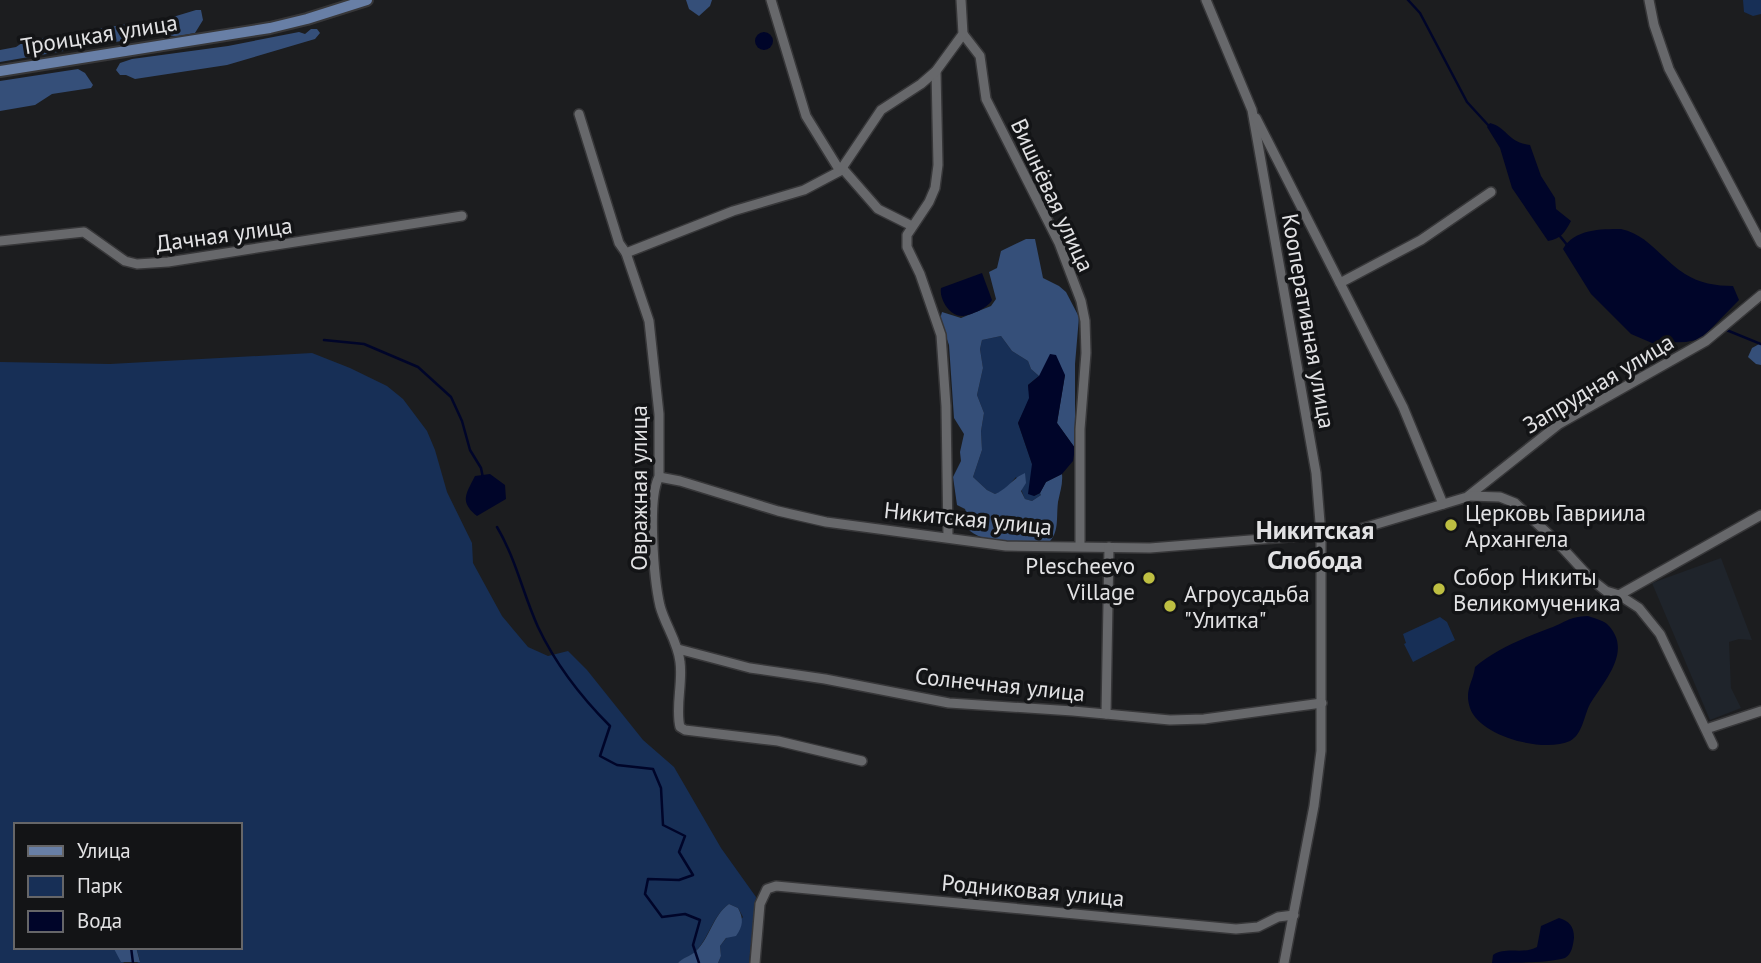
<svg xmlns="http://www.w3.org/2000/svg" width="1761" height="963" font-family="'PT Sans',sans-serif">
<style>
.built{fill:#1f242b}
.green{fill:#172f56}
.forest{fill:#354f79}
.water{fill:#000529}
.lines{fill:none;stroke-linecap:round;stroke-linejoin:round}
.stream{stroke:#000529;stroke-width:2.5}
.minor-casing{stroke:#373739;stroke-width:12}
.major-casing{stroke:#373739;stroke-width:14}
.minor{stroke:#67686b;stroke-width:9}
.major{stroke:#687fa6;stroke-width:10}
.poi-dot{fill:#bebf42;stroke:#131416;stroke-width:2.5}
.labels{text-anchor:middle;dominant-baseline:central;stroke-width:7;stroke-linejoin:round;paint-order:stroke}
.street-label{font-size:23px;fill:#e2e2e4;stroke:#131416}
.poi-label{font-size:23px;fill:#e2e2e4;stroke:#131416;text-anchor:start}
.quarter-label{font-size:26px;font-weight:bold;fill:#e2e2e4;stroke:#131416}
</style>
<rect width="100%" height="100%" fill="#1c1d1f"/>
<path class="built" d="M1721,558L1752,640L1739,639L1729,642L1731,688L1741,708L1710,720L1652,583Z"/>
<g class="green">
<path d="M1743,0H1761V14L1753,16L1744,12Z"/>
<path d="M1001,336L1012,351L1028,361L1031,369L1039,376L1028,385L1030,398L1018,423L1032,464L1034,496L1040,493L1041,495L1032,501L1025,499L1016,477L1004,491L995,494L987,490L973,477L982,450L981,431L984,413L977,395L983,368L980,349L982,340Z"/>
<path d="M312,353L350,368L387,386L403,399L427,431L435,450L447,492L472,543L473,563L502,616L528,647L548,656L568,651L587,670L643,740L674,767L721,848L756,897L749,963H718L721,956L720,946L743,917L738,908L729,904C713,915 709,938 696,951C692,956 683,958 678,963H137L140,961L136,947H240V825H16V947H113L124,963H0V362L110,364Z"/>
<path d="M1440,617L1447,622L1455,640L1413,662L1404,644L1406,643L1403,634Z"/>
</g>
<g class="forest">
<path d="M686,0H712L710,6L699,16L689,9Z"/>
<path d="M196,10H201L203,20L195,33C179,35 169,42 161,25L163,20Z"/>
<path d="M140,22L151,23L154,32L150,36L0,62V50L16,47L25,41Z"/>
<path d="M311,29H317L320,33L315,39L227,65L135,79L126,75H120L116,70L120,63L132,59L228,46L299,32L305,34Z"/>
<path d="M78,69L85,73L93,85L91,88L52,94L35,105L0,111V81Z"/>
<path d="M1026,239H1035L1043,278L1059,286L1066,292L1079,317L1075,364V448L1057,423L1065,375L1039,376L1031,369L1028,361L1012,351L1001,336L982,340L980,349L983,368L977,395L984,413L981,431L982,450L973,477L987,490L995,494C1007,489 1013,478 1025,473L1026,483L1021,491L1025,499L1032,501L1041,495L1040,493L1046,482L1062,474C1063,484 1060,492 1058,502C1056,517 1060,534 1047,544C1020,542 981,547 963,524L968,517L965,509L957,505L953,477L961,461L960,452L964,434L954,418L949,345L940,319L942,312L961,318L991,306L996,299L989,272L997,268L1001,251Z"/>
<path d="M1761,343V365L1756,364L1748,357L1752,348Z"/>
<path d="M729,904L738,908C744,919 743,926 736,936L726,938L720,946L721,956L718,963H678C682,958 691,956 696,951C710,938 713,915 729,904Z"/>
<path d="M113,947H136L140,962H121Z"/>
</g>
<g class="water">
<circle cx="764" cy="41" r="9"/>
<path d="M1490,123C1508,128 1507,142 1530,145L1541,176L1555,198L1556,209L1571,221C1565,232 1561,239 1548,241L1512,188L1500,148L1487,127Z"/>
<path d="M1621,229C1649,235 1662,260 1685,274C1699,283 1716,286 1733,286L1739,300L1701,339L1686,342L1652,343L1631,334L1591,294L1563,249C1574,229 1601,229 1621,229Z"/>
<path d="M982,273L992,300C988,308 971,315 963,316C949,317 939,298 941,288Z"/>
<path d="M1050,354L1056,355L1065,375L1057,423L1075,448L1073,461L1062,474L1046,482L1040,493L1034,496L1028,494L1032,464L1018,423L1029,398L1028,385L1039,376Z"/>
<path d="M490,474L505,485L506,499L477,516C459,502 466,494 475,476Z"/>
<path d="M1588,616C1593,618 1602,620 1607,624C1634,650 1604,681 1590,704C1584,715 1583,734 1570,741C1544,753 1480,737 1470,708C1464,690 1473,683 1475,667C1497,648 1524,638 1550,628C1567,622 1567,617 1588,616Z"/>
<path d="M1559,918C1569,921 1574,926 1574,938C1573,945 1572,954 1565,958C1549,963 1511,963 1492,963L1493,955C1507,946 1522,955 1537,947L1541,926Z"/>
</g>
<g class="lines">
<g class="stream">
<path d="M1408,0L1420,13L1467,102L1489,126"/>
<path d="M1559,235L1568,246"/>
<path d="M1724,329L1761,344"/>
<path d="M324,340L364,344L418,367L451,397L462,421L470,450L481,468L483,478"/>
<path d="M497,527C516,559 523,594 538,627C556,665 580,696 610,726L600,756L617,765L653,769L661,788L663,825L685,836L679,852L693,875L679,880L648,879L645,894L662,917L685,914L700,920L693,945L699,963"/>
<path d="M131,947L133,963"/>
</g>
<defs>
<g id="minor">
<path d="M771,0L806,116L840,171"/>
<path d="M1206,0L1252,110L1316,473L1321,535V751L1314,806L1284,963"/>
<path d="M1649,0L1654,25L1669,69L1761,243"/>
<path d="M963,34L980,56L986,99L1059,243L1081,301L1085,321L1086,353L1080,429V546"/>
<path d="M936,71L938,165L935,188L929,202L907,235V247L920,274L941,335L946,406L948,537"/>
<path d="M579,114L619,243L626,253L649,321L659,414V477C647,498 654,580 660,606C665,625 678,642 680,662C683,683 675,707 680,727L685,730L778,741L862,761"/>
<path d="M1256,118L1403,407L1443,504"/>
<path d="M843,169L878,209L912,226"/>
<path d="M0,241L84,232L125,261L137,264L168,262L462,216"/>
<path d="M626,253L733,211L804,190L840,171L881,110L921,84L936,71L963,34L961,0"/>
<path d="M1340,283L1421,240L1491,192"/>
<path d="M659,477L680,481L778,511L826,522L1006,546L1150,548L1350,532L1467,497L1559,424L1706,341L1761,295"/>
<path d="M1469,496L1500,497L1515,503L1556,541L1592,580L1606,591L1619,595L1639,608L1660,634L1713,745"/>
<path d="M1619,595L1761,515"/>
<path d="M678,649L750,668L825,679L949,703L1073,711L1170,720L1204,719L1322,703"/>
<path d="M1106,714L1109,547"/>
<path d="M1706,729L1761,711"/>
<path d="M755,963L760,904L767,889L776,886L1236,929L1258,927L1278,917L1294,915"/>
</g>
<path id="major" d="M0,71L270,28L307,19L367,0"/>
</defs>
<use href="#minor" class="minor-casing"/>
<use href="#major" class="major-casing"/>
<use href="#minor" class="minor"/>
<use href="#major" class="major"/>
</g>
<g class="poi-dot">
<circle cx="1451" cy="525" r="7"/>
<circle cx="1149" cy="578" r="7"/>
<circle cx="1439" cy="589" r="7"/>
<circle cx="1170" cy="606" r="7"/>
</g>
<g class="labels">
<g class="street-label">
<text transform="translate(99 34) rotate(-9)">Троицкая улица</text>
<text transform="translate(1053 195) rotate(65)">Вишнёвая улица</text>
<text transform="translate(224 234) rotate(-8)">Дачная улица</text>
<text transform="translate(1309 321) rotate(80)">Кооперативная улица</text>
<text transform="translate(1598 383) rotate(-31)">Запрудная улица</text>
<text transform="translate(638 488) rotate(-90)">Овражная улица</text>
<text transform="translate(968 518) rotate(6)">Никитская улица</text>
<text transform="translate(1000 684) rotate(6)">Солнечная улица</text>
<text transform="translate(1033 890) rotate(5)">Родниковая улица</text>
</g>
<g class="poi-label">
<text x="1465" y="512">Церковь Гавриила<tspan x="1465" dy="26">Архангела</tspan></text>
<text x="1135" y="565" text-anchor="end">Plescheevo<tspan x="1135" dy="26">Village</tspan></text>
<text x="1453" y="576">Собор Никиты<tspan x="1453" dy="26">Великомученика</tspan></text>
<text x="1184" y="593">Агроусадьба<tspan x="1184" dy="26">"Улитка"</tspan></text>
</g>
<g class="quarter-label">
<text x="1315" y="529">Никитская<tspan x="1315" dy="30">Слобода</tspan></text>
</g>
</g>
<rect x="14" y="823" width="228" height="126" fill="#131416" stroke="#666668" stroke-width="2"/>
<rect x="28" y="846" width="35" height="10" fill="#687fa6" stroke="#666668" stroke-width="2"/>
<text x="77" y="858" font-size="21" fill="#e2e2e4">Улица</text>
<rect x="28" y="876" width="35" height="21" fill="#172f56" stroke="#666668" stroke-width="2"/>
<text x="77" y="893" font-size="21" fill="#e2e2e4">Парк</text>
<rect x="28" y="911" width="35" height="21" fill="#000529" stroke="#666668" stroke-width="2"/>
<text x="77" y="928" font-size="21" fill="#e2e2e4">Вода</text>
</svg>
